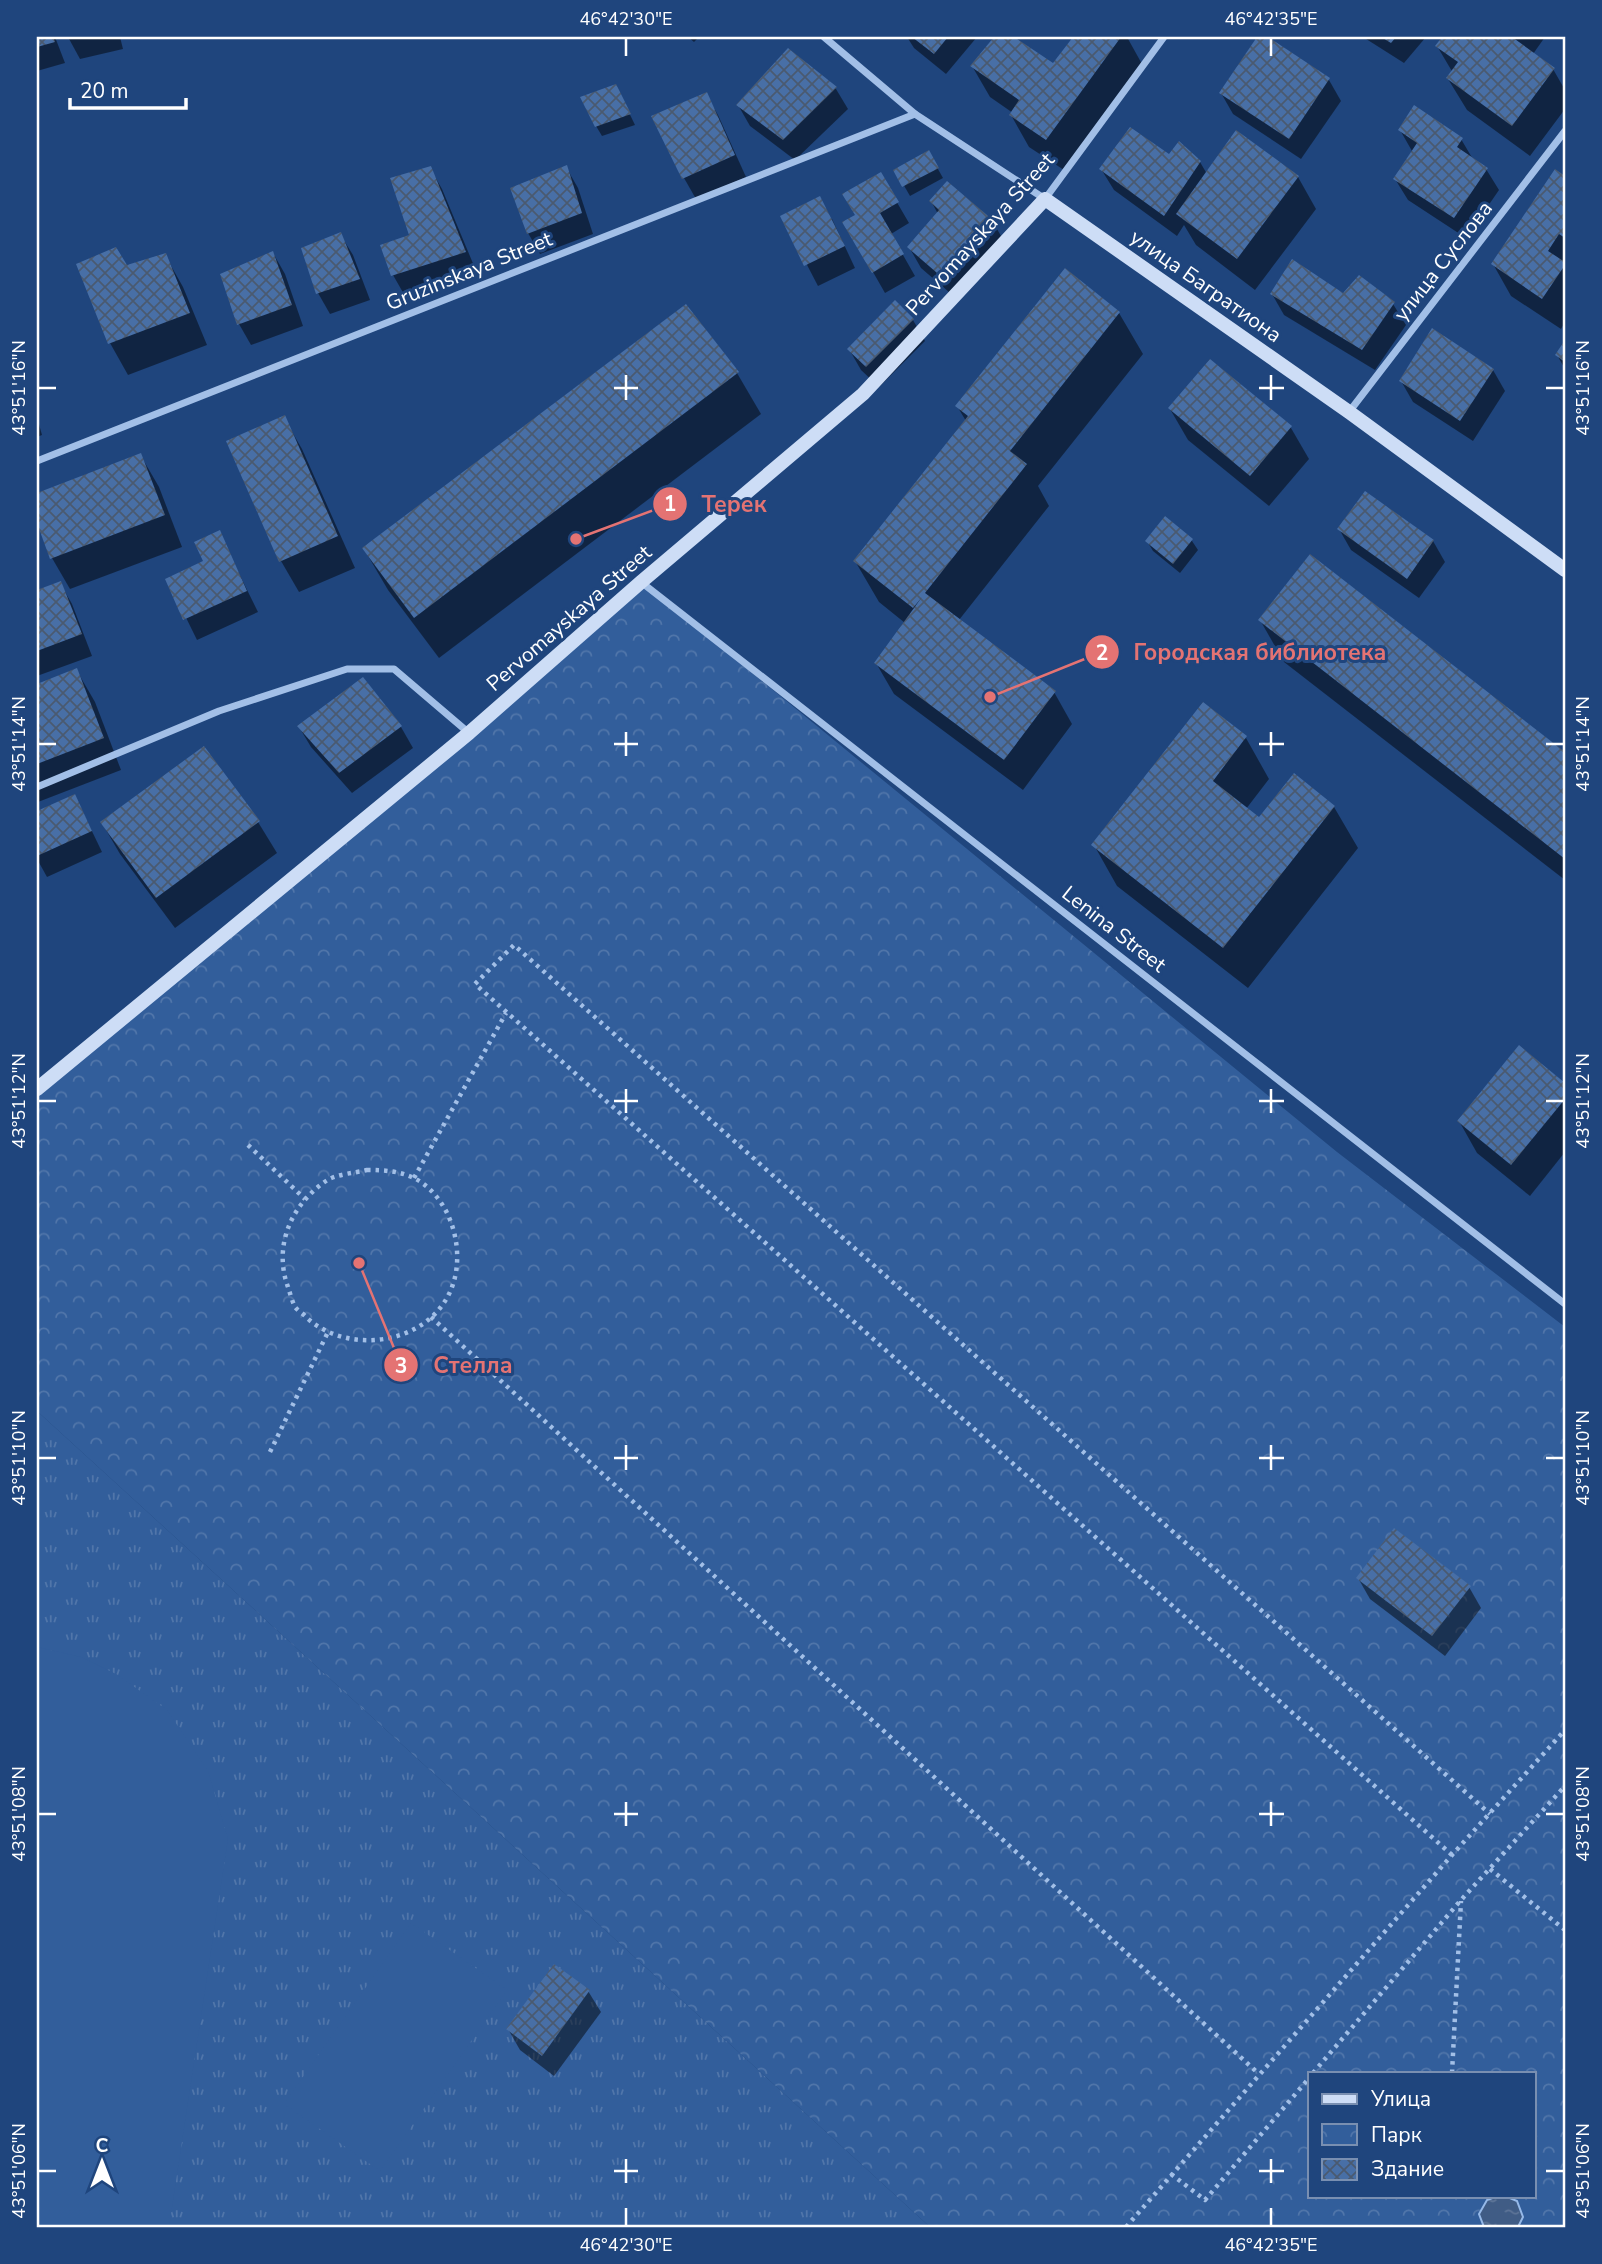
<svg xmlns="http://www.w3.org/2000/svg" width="1602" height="2264" font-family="'Nunito Sans',sans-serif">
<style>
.grass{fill:url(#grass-tufts)}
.park{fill:url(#park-crowns);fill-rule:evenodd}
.pitch{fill:#325e9b}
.water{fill:url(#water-ripples);stroke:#96b9e8;stroke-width:2}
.shadow{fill:#0007}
.building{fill:url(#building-cross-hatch)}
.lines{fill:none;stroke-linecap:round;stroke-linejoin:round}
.path{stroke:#a2bfe7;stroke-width:4.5;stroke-dasharray:3.5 5;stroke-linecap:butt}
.minor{stroke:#a2bfe7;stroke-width:7}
.secondary{stroke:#cdddf6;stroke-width:14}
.ticks{fill:none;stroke:#fff;stroke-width:2.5}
.labels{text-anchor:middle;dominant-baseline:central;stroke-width:6;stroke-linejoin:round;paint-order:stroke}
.street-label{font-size:21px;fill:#fff;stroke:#1f457d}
.leader{fill:none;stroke:#e47373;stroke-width:2.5}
.callout-dot{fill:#e47373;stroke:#1f457d;stroke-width:2.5}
.mark-label{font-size:21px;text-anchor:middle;font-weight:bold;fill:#fff}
.callout-label{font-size:23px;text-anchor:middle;font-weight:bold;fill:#e47373;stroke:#1f457d;stroke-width:6;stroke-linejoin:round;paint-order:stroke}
.neatline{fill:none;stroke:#fff;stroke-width:2.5}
.ticks-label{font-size:18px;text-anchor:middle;fill:#fff}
</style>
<defs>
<pattern id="grass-tufts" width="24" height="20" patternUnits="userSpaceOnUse" patternTransform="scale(1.75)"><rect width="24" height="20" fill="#325e9b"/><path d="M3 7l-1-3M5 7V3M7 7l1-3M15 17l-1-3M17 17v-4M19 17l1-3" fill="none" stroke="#5176aa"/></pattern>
<pattern id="park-crowns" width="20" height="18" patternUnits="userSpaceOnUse" patternTransform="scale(1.75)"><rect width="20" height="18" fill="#325e9b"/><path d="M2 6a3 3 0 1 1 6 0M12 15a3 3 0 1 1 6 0" fill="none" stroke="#5176aa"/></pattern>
<pattern id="water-ripples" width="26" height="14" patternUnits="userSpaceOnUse" patternTransform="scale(1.75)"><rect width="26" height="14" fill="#405c85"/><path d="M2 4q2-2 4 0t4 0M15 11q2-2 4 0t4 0" fill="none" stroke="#5d7497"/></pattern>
<pattern id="building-cross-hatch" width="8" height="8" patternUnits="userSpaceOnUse" patternTransform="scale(1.75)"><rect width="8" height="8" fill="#486fa6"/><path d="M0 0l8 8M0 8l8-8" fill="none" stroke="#4a5a70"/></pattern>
</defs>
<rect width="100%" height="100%" fill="#1f457d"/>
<path class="grass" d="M37,1411L930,2227H37Z"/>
<path class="park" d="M641,582L1337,1152L1565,1327V2227H930L37,1411V1087ZM1310,2073H1534V2196H1310Z"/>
<g class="pitch">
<path d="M37,1647L81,1657L116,1674L167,1710L208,1771L228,1839L169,2227H37Z"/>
<path d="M411,1923L507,1990L380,2171L284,2104Z"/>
</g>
<path class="water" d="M1498,2196H1505L1517,2201L1523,2217L1518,2227H1484L1479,2214L1487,2200Z"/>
<g class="shadow">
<path d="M37,37H55L65,63L37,71Z"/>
<path d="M68,37H120L123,49L80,59Z"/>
<path d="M688,37H699L694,42Z"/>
<path d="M907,37H977L946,74L914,48Z"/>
<path d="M996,37H1011L1054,65L1075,37H1127L1142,64L1064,170L1029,147L1011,115L1013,113L990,97L972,66Z"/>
<path d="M1259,37H1265L1329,80L1341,101L1301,159L1233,114L1221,93Z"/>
<path d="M1363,37H1426L1404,63Z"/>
<path d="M1444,37H1545L1533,54L1553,69L1565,90V109L1530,156L1467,110L1448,79L1453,73L1437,46Z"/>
<path d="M788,51L836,89L848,109L795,160L750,126L738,105Z"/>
<path d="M706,94L718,115L746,177L696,199L684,178Z"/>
<path d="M621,96L635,125L602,136L596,126Z"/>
<path d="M1400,130L1461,139L1474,161L1486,169L1499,190L1466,238L1408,200L1395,179L1412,151Z"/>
<path d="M929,153L943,178L910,196L895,170Z"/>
<path d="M1169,157L1200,162L1207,174L1298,177L1316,209L1255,290L1196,245L1184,225L1177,236L1114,190L1101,169Z"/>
<path d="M566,167L578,188L593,234L540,254L528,233Z"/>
<path d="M430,168L442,189L477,273L405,296L393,275L382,246L412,236Z"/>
<path d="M1555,171L1565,178V322L1561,329L1511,296L1493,264Z"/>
<path d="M881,175L909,223L891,234L915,276L885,293L845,223L857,216Z"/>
<path d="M931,201L993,222L1005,243L957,299L921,268L909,247L938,214Z"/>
<path d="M782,217L832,219L855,268L818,286Z"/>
<path d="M340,234L353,255L370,300L330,314L318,293L303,249Z"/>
<path d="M273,253L285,274L303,326L251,345L239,324Z"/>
<path d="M165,255L183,287L207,345L128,375L110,343L79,265L126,267Z"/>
<path d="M1272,294L1343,295L1393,304L1406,325L1375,370L1284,315Z"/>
<path d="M686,306L737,373L761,414L439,658L388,590L364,549Z"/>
<path d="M1119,313L1143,354L1038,486L1049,506L959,620L1054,692L1072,724L1023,790L894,694L876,663L905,623L879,602L855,561L966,421L957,406Z"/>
<path d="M913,320L925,341L879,387L861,370L849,349Z"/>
<path d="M1565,343V369L1557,355Z"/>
<path d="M1210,361L1291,428L1309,459L1269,506L1188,440L1170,409Z"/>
<path d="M1493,370L1505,391L1473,441L1413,402L1401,381Z"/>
<path d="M37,417L42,435L37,437Z"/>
<path d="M284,418L302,449L355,568L299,592L281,561Z"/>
<path d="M141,456L159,487L182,547L70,589L52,558L37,518V495Z"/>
<path d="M1165,519L1192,541L1198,550L1180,573L1153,551L1147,541Z"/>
<path d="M1339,529L1433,541L1445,562L1419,598L1351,550Z"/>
<path d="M219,533L258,612L197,640L167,579L205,562Z"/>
<path d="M1311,556L1565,754V880L1284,662L1260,620Z"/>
<path d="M60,583L72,604L92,656L37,676V592Z"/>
<path d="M77,671L95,702L121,770L38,802L37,686Z"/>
<path d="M362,680L401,727L413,748L352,793L311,747L299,727Z"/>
<path d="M1246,738L1269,779L1246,809L1259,819L1334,807L1358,848L1248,988L1117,886L1094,845Z"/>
<path d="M204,749L258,822L277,853L175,928L120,854L102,823Z"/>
<path d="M75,796L102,852L47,877L37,859V813Z"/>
<path d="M1519,1048L1565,1085V1152L1530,1196L1477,1153L1459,1121Z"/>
<path d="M1358,1578L1469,1587L1481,1608L1445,1656L1370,1599Z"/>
<path d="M588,1991L601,2012L554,2076L520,2050L508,2029Z"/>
</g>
<g class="building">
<path d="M37,37H53L55,42L37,47Z"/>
<path d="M912,37H948L934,54Z"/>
<path d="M994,37H1014L1053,63L1073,37H1121L1046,140L1009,115L1019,100L970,66Z"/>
<path d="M1257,37H1268L1330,78L1289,139L1219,93Z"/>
<path d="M1381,37H1396L1391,43Z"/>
<path d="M1442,37H1512L1555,68L1512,126L1446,78L1458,62L1435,46Z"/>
<path d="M788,48L837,87L783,140L736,105Z"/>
<path d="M616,84L631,114L595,127L580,97Z"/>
<path d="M707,92L735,155L682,179L651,116Z"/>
<path d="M1414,105L1463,138L1457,147L1488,168L1454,218L1393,179L1417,143L1398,130Z"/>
<path d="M1130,127L1169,154L1179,141L1201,161L1164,216L1099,169Z"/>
<path d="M1236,130L1299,176L1237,259L1176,214Z"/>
<path d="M929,150L939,168L902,187L893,170Z"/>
<path d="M567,165L582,213L527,234L510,188Z"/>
<path d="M431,166L466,252L391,276L380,245L409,235L390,178Z"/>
<path d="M1555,169L1565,176V238L1559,234L1548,251L1565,262V265L1542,299L1491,264Z"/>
<path d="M881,172L899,202L880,213L904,254L872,273L842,222L855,215L842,194Z"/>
<path d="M947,181L994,221L944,279L907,247L939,210L929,201Z"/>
<path d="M820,196L845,246L804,266L780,216Z"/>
<path d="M341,232L360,279L316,294L301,248Z"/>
<path d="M116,247L127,265L166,253L190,313L108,344L76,264Z"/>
<path d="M273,251L292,305L237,325L220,274Z"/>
<path d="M1292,259L1343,293L1359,275L1395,302L1362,350L1270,294Z"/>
<path d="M1065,268L1120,312L1010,451L1027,464L925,593L1056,691L1004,760L874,663L922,597L913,608L853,561L968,416L955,406Z"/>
<path d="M895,300L914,319L866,367L847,349Z"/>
<path d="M686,304L739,372L414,618L362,548Z"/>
<path d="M1432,328L1494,369L1460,421L1399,381Z"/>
<path d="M1565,340V362L1555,355Z"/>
<path d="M1210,359L1292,426L1250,476L1168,408Z"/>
<path d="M285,415L338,536L279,562L226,441Z"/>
<path d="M141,453L165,515L50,559L37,523V493Z"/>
<path d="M1365,491L1434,540L1407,579L1337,529Z"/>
<path d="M1165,516L1193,539L1173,564L1145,541Z"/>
<path d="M220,530L247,591L183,620L165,579L203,561L194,542Z"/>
<path d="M1310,554L1565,752V859L1258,620Z"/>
<path d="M61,581L82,634L37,651V590Z"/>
<path d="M77,668L104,738L37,764V684Z"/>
<path d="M363,677L402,726L339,773L297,726Z"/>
<path d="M1203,702L1247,736L1213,781L1259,817L1294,773L1335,806L1223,948L1091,845Z"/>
<path d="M204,746L260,821L156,898L100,822Z"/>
<path d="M75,794L92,831L37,856V811Z"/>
<path d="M1519,1045L1565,1083V1099L1511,1165L1457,1121Z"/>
<path d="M1394,1528L1471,1586L1432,1636L1356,1578Z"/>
<path d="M554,1964L590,1990L542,2056L506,2029Z"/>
</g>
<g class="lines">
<g class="path">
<path d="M248,1145L305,1199"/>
<path d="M367,1170C384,1170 399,1171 414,1178C453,1198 468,1256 449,1294C424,1345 348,1355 307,1318C304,1314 298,1311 295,1307C292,1301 290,1293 288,1287C273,1246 291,1205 326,1181C336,1174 355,1173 367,1170Z"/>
<path d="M414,1178L506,1013"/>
<path d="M431,1317L1259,2074"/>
<path d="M270,1452L328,1332"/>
<path d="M1452,1855L475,984L514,945L1490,1814"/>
<path d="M1490,1869L1565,1930"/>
<path d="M1313,2073L1461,1900L1565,1786"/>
<path d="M1452,2073L1461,1901"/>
<path d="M1171,2174L1205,2200L1310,2077"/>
<path d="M1126,2227L1452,1855L1565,1730"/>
</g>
<g class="minor">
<path d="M824,37L915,114L1045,199L1164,37"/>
<path d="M1349,412L1565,131"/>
<path d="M37,461L915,114"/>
<path d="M641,582L1565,1304"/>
<path d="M37,787L219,711L347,669H394L469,733"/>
</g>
<path class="secondary" d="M37,1089L469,733L641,582L863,394L1045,199L1349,412L1565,570"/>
</g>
<path class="ticks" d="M626,38V56M1271,38V56M626,375V400M1271,375V400M38,388H56M614,388H638M1259,388H1284M1546,388H1564M626,732V756M1271,732V756M38,744H56M614,744H638M1259,744H1284M1546,744H1564M626,1089V1113M1271,1089V1113M38,1101H56M614,1101H638M1259,1101H1284M1546,1101H1564M626,1445V1470M1271,1445V1470M38,1458H56M614,1458H638M1259,1458H1284M1546,1458H1564M626,1802V1826M1271,1802V1826M38,1814H56M614,1814H638M1259,1814H1284M1546,1814H1564M626,2159V2183M1271,2159V2183M38,2171H56M614,2171H638M1259,2171H1284M1546,2171H1564M626,2208V2226M1271,2208V2226"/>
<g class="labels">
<g class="street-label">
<text transform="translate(980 234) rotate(-48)">Pervomayskaya Street</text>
<text transform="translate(1443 261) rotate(-52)">улица Суслова</text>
<text transform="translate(469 271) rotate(-22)">Gruzinskaya Street</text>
<text transform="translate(1206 286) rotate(35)">улица Багратиона</text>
<text transform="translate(569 618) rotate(-41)">Pervomayskaya Street</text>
<text transform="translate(1114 929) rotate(38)">Lenina Street</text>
</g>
</g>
<path class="leader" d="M576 539L670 504M990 697L1102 652M359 1263L401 1365"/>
<g class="callout-dot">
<circle cx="576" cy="539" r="7"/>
<circle cx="990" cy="697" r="7"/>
<circle cx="359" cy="1263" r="7"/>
<circle cx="670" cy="504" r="18"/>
<circle cx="1102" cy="652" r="18"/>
<circle cx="401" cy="1365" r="18"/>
</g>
<g class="mark-label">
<text x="670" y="511">1</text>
<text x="1102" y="660">2</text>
<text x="401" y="1373">3</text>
</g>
<g class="callout-label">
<text x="734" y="512">Терек</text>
<text x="1260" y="660">Городская библиотека</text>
<text x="473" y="1373">Стелла</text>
</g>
<rect width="1602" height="2264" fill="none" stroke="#1f457d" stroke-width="77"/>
<rect x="1308" y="2072" width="228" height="126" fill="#1f457d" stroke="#798fb1" stroke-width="2"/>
<rect x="1322" y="2094" width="35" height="10" fill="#cdddf6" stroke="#798fb1" stroke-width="2"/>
<text x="1371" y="2106" font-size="21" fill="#ffffff">Улица</text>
<rect x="1322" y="2124" width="35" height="21" fill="url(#park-crowns)" stroke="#798fb1" stroke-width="2"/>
<text x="1371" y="2142" font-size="21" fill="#ffffff">Парк</text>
<rect x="1322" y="2159" width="35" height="21" fill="url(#building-cross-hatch)" stroke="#798fb1" stroke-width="2"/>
<text x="1371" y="2176" font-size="21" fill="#ffffff">Здание</text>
<g transform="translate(102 2162)" stroke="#1f457d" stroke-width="5" paint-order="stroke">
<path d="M0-5L12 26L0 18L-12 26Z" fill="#ffffff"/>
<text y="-10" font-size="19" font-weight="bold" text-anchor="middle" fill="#ffffff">С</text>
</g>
<path d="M70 98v10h116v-10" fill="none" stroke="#ffffff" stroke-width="3.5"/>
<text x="80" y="98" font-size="21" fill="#ffffff" stroke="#1f457d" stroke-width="5" paint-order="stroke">20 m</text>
<rect x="38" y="38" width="1526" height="2188" class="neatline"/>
<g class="ticks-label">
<text x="626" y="25">46°42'30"E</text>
<text x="1271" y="25">46°42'35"E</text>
<text transform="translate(19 388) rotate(-90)" y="6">43°51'16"N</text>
<text transform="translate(1583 388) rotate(-90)" y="6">43°51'16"N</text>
<text transform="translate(19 744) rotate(-90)" y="6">43°51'14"N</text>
<text transform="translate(1583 744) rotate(-90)" y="6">43°51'14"N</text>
<text transform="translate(19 1101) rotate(-90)" y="6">43°51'12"N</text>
<text transform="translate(1583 1101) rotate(-90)" y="6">43°51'12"N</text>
<text transform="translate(19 1458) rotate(-90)" y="6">43°51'10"N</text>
<text transform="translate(1583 1458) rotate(-90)" y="6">43°51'10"N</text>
<text transform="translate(19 1814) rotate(-90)" y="6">43°51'08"N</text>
<text transform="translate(1583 1814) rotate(-90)" y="6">43°51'08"N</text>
<text transform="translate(19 2171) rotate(-90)" y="6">43°51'06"N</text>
<text transform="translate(1583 2171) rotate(-90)" y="6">43°51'06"N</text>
<text x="626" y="2251">46°42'30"E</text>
<text x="1271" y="2251">46°42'35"E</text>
</g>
</svg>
